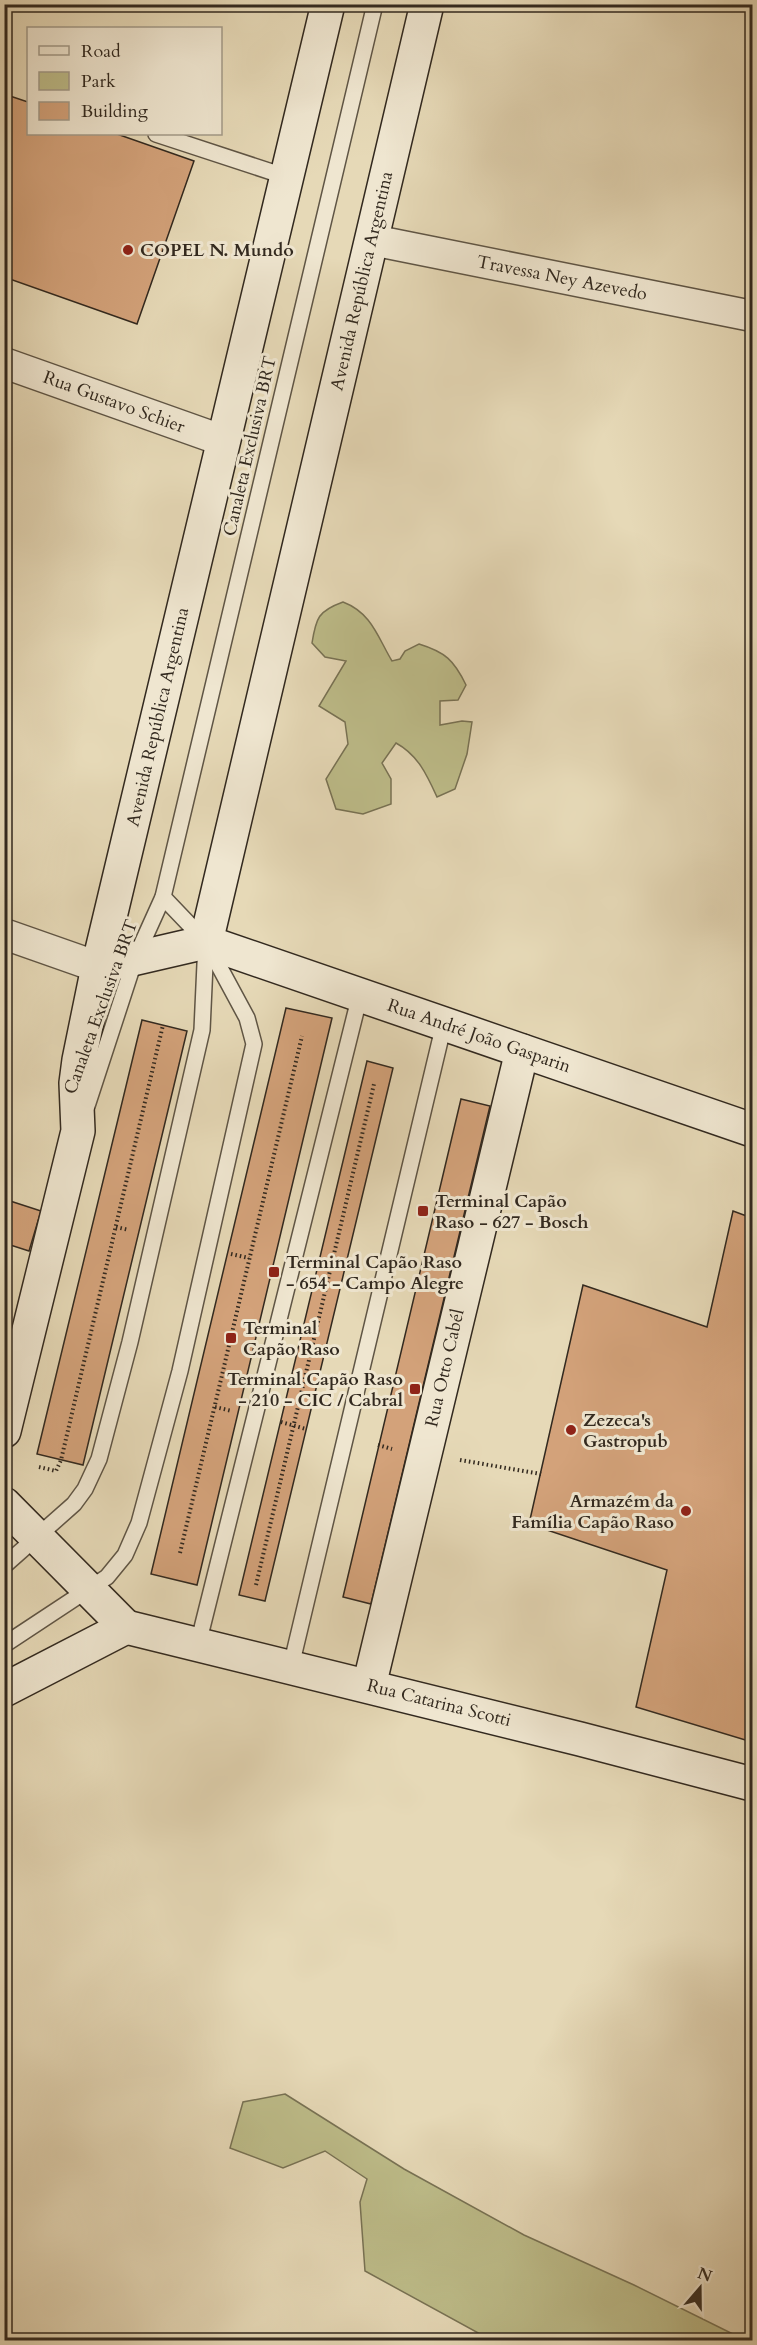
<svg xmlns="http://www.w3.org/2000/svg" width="757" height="2345" font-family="Cardo,serif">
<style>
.green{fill:#bdbc89;stroke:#787254;stroke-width:1.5}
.building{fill:#d3a27a;stroke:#32291f;stroke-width:1.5}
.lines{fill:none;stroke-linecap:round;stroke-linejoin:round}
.lane-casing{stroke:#5f5545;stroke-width:18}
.street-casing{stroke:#5f5545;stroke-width:33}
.secondary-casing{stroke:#32291f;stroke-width:36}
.path{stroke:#32291f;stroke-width:4;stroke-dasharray:1.5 3;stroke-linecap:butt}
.lane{stroke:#efe6d0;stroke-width:15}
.street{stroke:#efe6d0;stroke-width:30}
.secondary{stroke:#efe6d0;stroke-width:33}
.poi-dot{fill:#8f2418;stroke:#efe6d0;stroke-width:2}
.labels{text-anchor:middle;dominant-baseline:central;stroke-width:6;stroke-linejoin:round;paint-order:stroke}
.poi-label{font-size:18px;font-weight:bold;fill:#32291f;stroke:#efe6d0;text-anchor:start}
.street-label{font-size:18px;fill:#32291f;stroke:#efe6d0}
</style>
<rect width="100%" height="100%" fill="#e6d9b7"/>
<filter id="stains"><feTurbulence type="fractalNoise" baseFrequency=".00333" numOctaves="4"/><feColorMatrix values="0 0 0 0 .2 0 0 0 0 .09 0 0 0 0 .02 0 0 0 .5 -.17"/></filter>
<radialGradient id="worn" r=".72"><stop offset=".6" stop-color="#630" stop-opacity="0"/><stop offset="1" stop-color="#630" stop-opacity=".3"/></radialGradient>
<g class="green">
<path d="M343,602C372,613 378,638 392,661L400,659L405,651L419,644C445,652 454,660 466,685L458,700L440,701V725L462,721L472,722L467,754L455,789L437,797C427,775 418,755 396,743L382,763L391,779V804L363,814L336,809L326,779L348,744L345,722L319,706L346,661L325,657L312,643C316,618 318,611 343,602Z"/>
<path d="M285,2094L404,2169L524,2235L634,2285L745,2340H491L365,2271L360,2202L367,2179L325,2151L283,2168L230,2148L243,2102Z"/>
</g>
<g class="building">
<path d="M4,94L28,102V134H117L194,161L137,324L4,277Z"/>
<path d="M286,1008L332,1018L197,1585L151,1574Z"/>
<path d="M142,1020L187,1031L83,1465L37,1454Z"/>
<path d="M367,1061L393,1068L265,1601L239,1595Z"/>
<path d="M461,1099L490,1106L371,1604L343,1597Z"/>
<path d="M4,1199L41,1211L29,1251L4,1243Z"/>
<path d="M733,1211L752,1218V1742L636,1707L667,1570L529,1524L583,1285L707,1327Z"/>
</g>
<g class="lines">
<defs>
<g id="lane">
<path d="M156,134L287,177"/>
<path d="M87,1106L135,959L163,897L375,4"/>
<path d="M4,1566L74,1504L85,1489L99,1459L130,1342L202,1030L206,942"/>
<path d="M198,1644L360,995"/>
<path d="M4,1645L107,1577L125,1555L139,1523L180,1371L254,1044L247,1018L206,942L163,897"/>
<path d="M291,1666L444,1024"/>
</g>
<g id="street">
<path d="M372,240L752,316"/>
<path d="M4,363L224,441"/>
<path d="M4,934L98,967"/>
</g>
<g id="secondary">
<path d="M206,942L427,4"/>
<path d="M206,942L752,1130"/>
<path d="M98,967L206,942"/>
<path d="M4,1431L78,1131L76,1083L79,1060L98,967L328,4"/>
<path d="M4,1504L126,1627"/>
<path d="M126,1627L580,1739L752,1784"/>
<path d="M369,1686L522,1051"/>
<path d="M4,1690L126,1627"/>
</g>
</defs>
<use href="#lane" class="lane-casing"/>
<use href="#street" class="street-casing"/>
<use href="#secondary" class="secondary-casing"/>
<g class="path">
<path d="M116,1227L129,1230"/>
<path d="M231,1254L249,1258"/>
<path d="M215,1407L232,1411"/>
<path d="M281,1422L306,1429"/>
<path d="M378,1445L392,1449"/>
<path d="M460,1460L541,1474"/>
<path d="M39,1467L56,1471L61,1460L163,1025"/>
<path d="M180,1553L302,1036"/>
<path d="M256,1585L374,1084"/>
</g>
<use href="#lane" class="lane"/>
<use href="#street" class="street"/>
<use href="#secondary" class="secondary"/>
</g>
<g class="poi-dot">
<circle cx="128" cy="250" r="6"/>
<rect x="417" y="1205" width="12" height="12" rx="3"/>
<rect x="268" y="1266" width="12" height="12" rx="3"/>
<rect x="225" y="1332" width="12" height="12" rx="3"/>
<rect x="409" y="1383" width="12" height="12" rx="3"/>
<circle cx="571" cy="1430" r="6"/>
<circle cx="686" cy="1511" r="6"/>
</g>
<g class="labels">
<g class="poi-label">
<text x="140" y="250">COPEL N. Mundo</text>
<text x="435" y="1201">Terminal Capão<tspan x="435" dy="21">Raso - 627 - Bosch</tspan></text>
<text x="286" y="1262">Terminal Capão Raso<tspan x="286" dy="21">- 654 - Campo Alegre</tspan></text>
<text x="243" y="1328">Terminal<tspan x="243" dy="21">Capão Raso</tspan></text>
<text x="403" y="1379" text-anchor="end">Terminal Capão Raso<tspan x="403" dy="21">- 210 - CIC / Cabral</tspan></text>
<text x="583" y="1420">Zezeca's<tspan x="583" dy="21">Gastropub</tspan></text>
<text x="674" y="1501" text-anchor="end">Armazém da<tspan x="674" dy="21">Família Capão Raso</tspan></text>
</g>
<g class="street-label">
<text transform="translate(562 278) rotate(11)">Travessa Ney Azevedo</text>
<text transform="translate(362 281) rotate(-77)">Avenida República Argentina</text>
<text transform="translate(114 402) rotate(20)">Rua Gustavo Schier</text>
<text transform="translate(250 446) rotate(-77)">Canaleta Exclusiva BRT</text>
<text transform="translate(158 717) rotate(-77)">Avenida República Argentina</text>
<text transform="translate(101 1007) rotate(-70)">Canaleta Exclusiva BRT</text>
<text transform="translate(479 1036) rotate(19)">Rua André João Gasparin</text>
<text transform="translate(445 1368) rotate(-77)">Rua Otto Cabél</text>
<text transform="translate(439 1703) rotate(14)">Rua Catarina Scotti</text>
</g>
</g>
<rect width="757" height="2345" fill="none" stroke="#e6d9b7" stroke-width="24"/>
<rect x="6" y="6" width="745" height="2333" fill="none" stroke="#32291f" stroke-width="3"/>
<rect x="12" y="12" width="733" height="2321" fill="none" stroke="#32291f" stroke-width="1.5"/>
<rect x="27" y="27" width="195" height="108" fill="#efe6d0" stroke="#a39a89" stroke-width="1.5"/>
<rect x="39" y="46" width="30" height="9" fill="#efe6d0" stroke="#a39a89" stroke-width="1.5"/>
<text x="81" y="57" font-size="18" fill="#32291f">Road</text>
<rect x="39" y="72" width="30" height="18" fill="#bdbc89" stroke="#a39a89" stroke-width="1.5"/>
<text x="81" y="87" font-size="18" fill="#32291f">Park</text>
<rect x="39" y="102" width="30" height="18" fill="#d3a27a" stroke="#a39a89" stroke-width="1.5"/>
<text x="81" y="117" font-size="18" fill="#32291f">Building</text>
<g transform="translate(700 2288) rotate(20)" stroke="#efe6d0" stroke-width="4.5" paint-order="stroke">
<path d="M0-4.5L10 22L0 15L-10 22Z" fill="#32291f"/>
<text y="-9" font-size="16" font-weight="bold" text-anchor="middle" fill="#32291f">N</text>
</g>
<rect width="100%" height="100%" filter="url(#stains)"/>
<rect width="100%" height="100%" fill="url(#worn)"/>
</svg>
